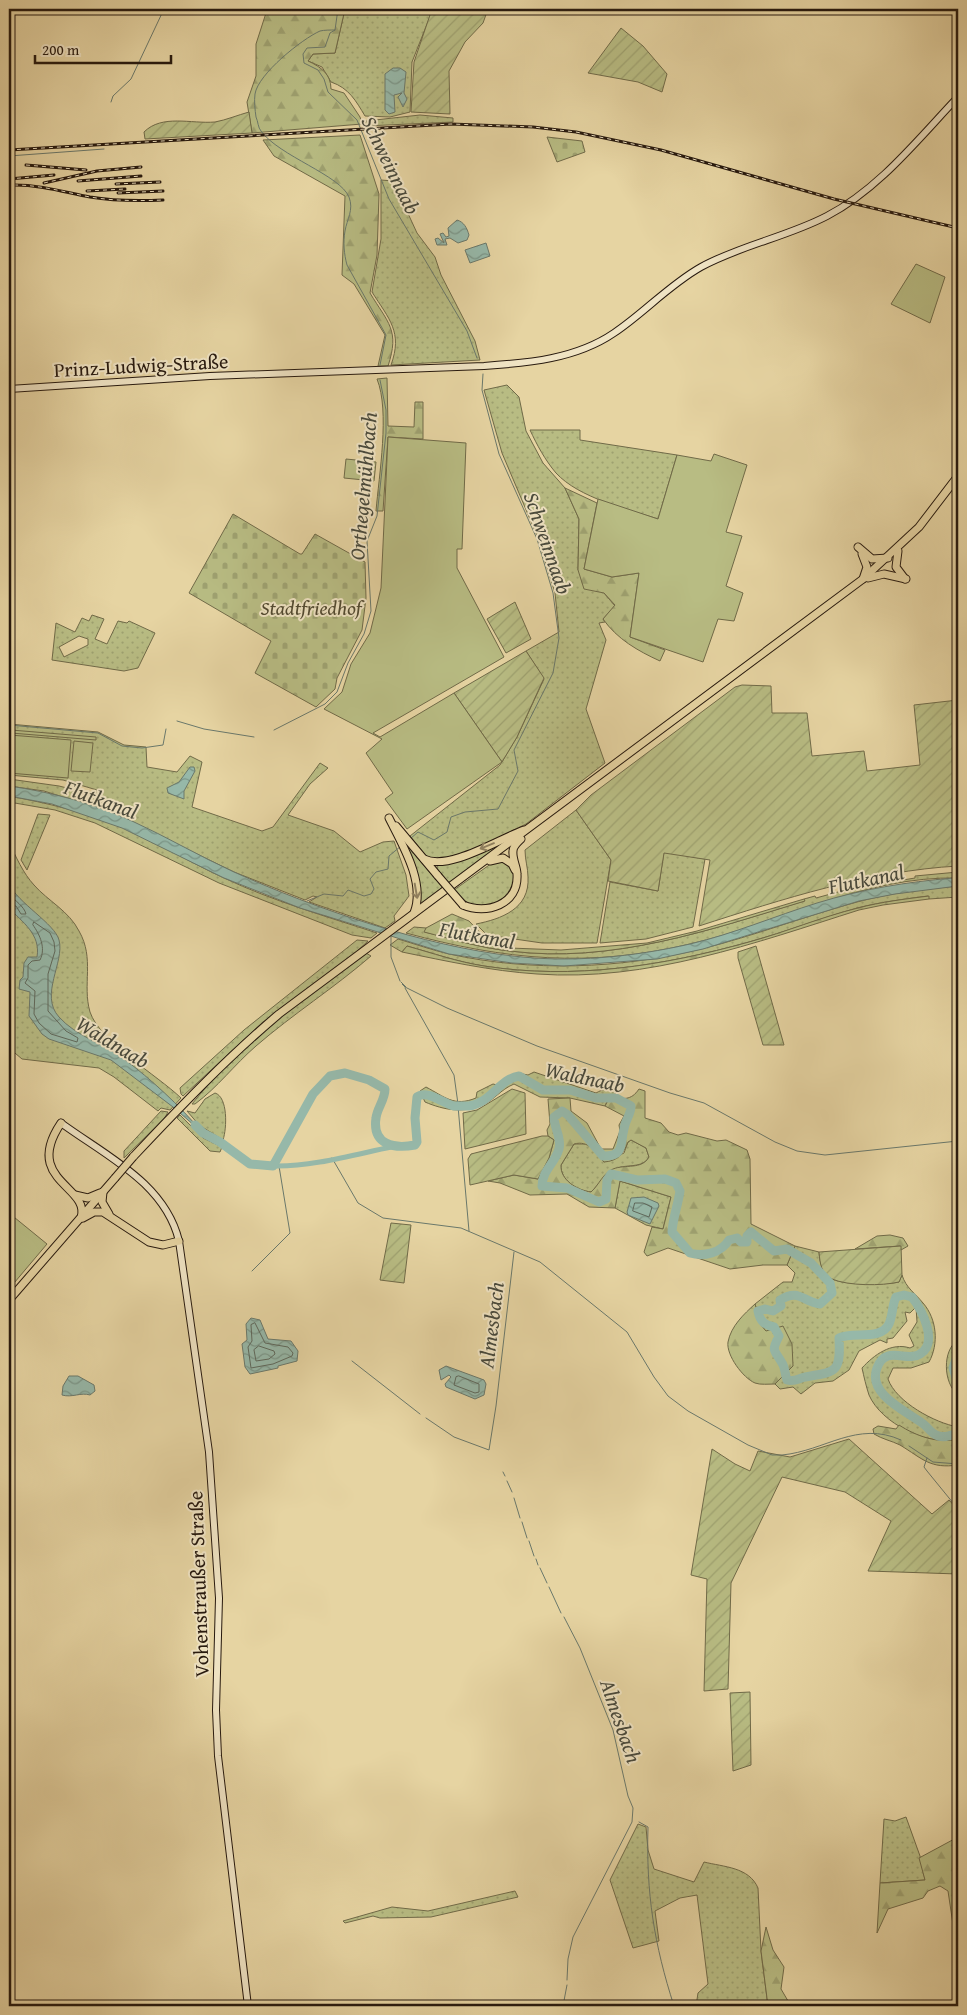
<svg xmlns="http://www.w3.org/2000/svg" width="967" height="2015" font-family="'Gentium Book Plus',serif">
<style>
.grass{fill:url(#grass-dots);stroke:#706a48;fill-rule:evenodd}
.forest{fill:url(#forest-firs);stroke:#706a48;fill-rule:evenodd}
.cemetery{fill:url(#cemetery-stones);stroke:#706a48}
.garden{fill:url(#garden-furrows);stroke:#706a48}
.pitch{fill:#b8bc83;stroke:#706a48}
.water{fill:url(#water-waves);stroke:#6a786b}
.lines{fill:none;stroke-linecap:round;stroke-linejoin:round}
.shore{stroke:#5e685c;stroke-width:1}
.stream{stroke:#6a786b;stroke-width:1}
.canal{stroke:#96b8a9;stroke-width:5}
.river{stroke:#96b8a9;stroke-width:9}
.secondary-casing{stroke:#27190e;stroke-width:8}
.primary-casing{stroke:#27190e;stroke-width:9}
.secondary{stroke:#efe3c3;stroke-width:6}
.primary{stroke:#e6d4a2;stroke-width:7}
.rail-casing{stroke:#27190e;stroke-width:3}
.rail{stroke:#efe3c3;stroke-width:1;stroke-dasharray:4;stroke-linecap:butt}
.primary-bridge-casing{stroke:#27190e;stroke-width:9;stroke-linecap:butt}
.primary-bridge{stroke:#e6d4a2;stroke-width:7}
.oneway{stroke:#90805f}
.labels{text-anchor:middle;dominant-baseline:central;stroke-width:4;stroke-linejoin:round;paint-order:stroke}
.street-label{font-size:20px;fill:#27190e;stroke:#efe3c3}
.park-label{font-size:20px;font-style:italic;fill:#524a31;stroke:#efe3c3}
.water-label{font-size:21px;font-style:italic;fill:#48493c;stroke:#efe3c3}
</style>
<defs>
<pattern id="grass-dots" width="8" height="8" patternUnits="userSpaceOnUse" patternTransform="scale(1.25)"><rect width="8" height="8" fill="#b8bc83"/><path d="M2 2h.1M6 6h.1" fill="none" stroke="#9ea170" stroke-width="1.8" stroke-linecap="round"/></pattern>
<pattern id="forest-firs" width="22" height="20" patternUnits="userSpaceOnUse" patternTransform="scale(1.25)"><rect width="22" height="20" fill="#b8bc83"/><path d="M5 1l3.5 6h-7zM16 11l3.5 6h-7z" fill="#9ea170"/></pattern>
<pattern id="cemetery-stones" width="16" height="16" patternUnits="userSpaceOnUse" patternTransform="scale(1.25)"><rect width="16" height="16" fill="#b8bc83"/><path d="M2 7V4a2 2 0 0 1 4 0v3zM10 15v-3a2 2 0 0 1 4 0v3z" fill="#9ea170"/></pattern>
<pattern id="garden-furrows" width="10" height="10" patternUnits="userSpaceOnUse" patternTransform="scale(1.25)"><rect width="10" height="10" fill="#b8bc83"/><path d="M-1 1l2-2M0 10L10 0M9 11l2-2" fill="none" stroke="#9ea170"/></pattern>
<pattern id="water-waves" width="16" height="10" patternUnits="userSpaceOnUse" patternTransform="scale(1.25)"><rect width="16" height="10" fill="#96b8a9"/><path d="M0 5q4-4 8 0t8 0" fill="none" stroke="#7a9588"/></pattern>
</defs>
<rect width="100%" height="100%" fill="#e6d4a2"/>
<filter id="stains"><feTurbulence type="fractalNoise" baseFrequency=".004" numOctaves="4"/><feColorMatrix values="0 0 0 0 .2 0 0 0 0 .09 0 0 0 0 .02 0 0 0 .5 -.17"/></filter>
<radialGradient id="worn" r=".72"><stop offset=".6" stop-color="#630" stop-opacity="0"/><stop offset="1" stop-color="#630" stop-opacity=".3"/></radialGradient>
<g class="grass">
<path d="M345,9H433L412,62L410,112L390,117L365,116C356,101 349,88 331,82L322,67L308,61L313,54L335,53Z"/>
<path d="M420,115L453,118V122L365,126L366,121Z"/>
<path d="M381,180L393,181L417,233L435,257L441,275L475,341L480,360L391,365C403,332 389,319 372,292L381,239Z"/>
<path d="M507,385L519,397L526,431L543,463L565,488L579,519L578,570L604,593L615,606L603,619L605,622L599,623L606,640L586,709L605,763L526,824L473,850L437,860L426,856L410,836L500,765L517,737L544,679L526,651L559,632L555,593L538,538L502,453L484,390Z"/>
<path d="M530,430H580V440L677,455L658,519C627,509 579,498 556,473C545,460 537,445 530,430Z"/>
<path d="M92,615L104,619L95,639L107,644L118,621L127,623L129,621L155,633L138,668L124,671L52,660L56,623L75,632L82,618L89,621ZM79,636L88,639V645L64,657L59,647Z"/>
<path d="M9,724L98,732L124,745L146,747L147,767L177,772L190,756L202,762L192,807L262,831L273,827L320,763L328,768L310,784L288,815L334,831L360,852L383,842L394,841L406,875L409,896L394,916L395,921L385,928L309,902L317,897L313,896L305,900L234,872L110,812L44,791L9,786V779L59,786L95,795L97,790L63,780L9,775Z"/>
<path d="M9,796C47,803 85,812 122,827C157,842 189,862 224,878C273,901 325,916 377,933L371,938L352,935L219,883L95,823L55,810L9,802Z"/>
<path d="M576,810L611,860L597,943H542L487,935L476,924C501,919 530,909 528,877C528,868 525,860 525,850Z"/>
<path d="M38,814L50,815L27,870L21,860Z"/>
<path d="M508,840L449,883L437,869V866L470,856Z"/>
<path d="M9,842C16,857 23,873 34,885C48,901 69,911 79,931C95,959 82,984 90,1012C100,1042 157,1075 181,1098L170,1110L161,1108L158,1111L114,1077L99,1068L22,1059L9,1048Z"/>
<path d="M404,842L443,888L422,904L420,903Z"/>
<path d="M664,852L705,859L693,927L646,939L600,943L610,882L658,891Z"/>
<path d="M499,861C532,864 505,917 473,905C465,903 460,895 454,890L492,863Z"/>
<path d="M958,872V878C864,876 780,923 690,944C589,968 505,960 406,933L414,927L426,928L425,932C452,939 481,948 510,951C611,964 710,930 804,901V899L815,896L816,898L849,889L915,878V876Z"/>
<path d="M958,886V897L929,899L928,896C905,899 881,902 857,908C821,918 786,932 749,942C663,966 573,980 484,966C458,962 432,953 407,946L402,952L390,945L398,939C415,944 432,950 449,954C532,972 619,969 701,949C754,936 805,916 857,902C890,893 924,889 958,886Z"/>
<path d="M357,940L368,941L355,953L263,1022L183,1096L181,1094L180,1088L244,1030Z"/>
<path d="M366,953L371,956C334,988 293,1014 256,1046C234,1065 218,1087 195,1104H192L216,1075L274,1022Z"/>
<path d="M534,1072L596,1093C603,1089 608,1088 615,1091L616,1096L609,1097L605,1106L570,1098L540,1097L514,1084C500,1090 494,1100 484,1104C464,1114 444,1110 425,1102L420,1091L426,1087C445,1097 454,1107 476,1098L477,1092L493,1084L497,1085L517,1073L528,1075Z"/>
<path d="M215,1093C228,1097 227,1128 223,1140L199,1125L187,1111L195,1113L205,1099Z"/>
<path d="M161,1111L168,1112L164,1119L124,1158V1151Z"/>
<path d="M180,1115L203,1138L222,1147L220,1152L210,1151L177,1118Z"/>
<path d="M631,1140L646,1148L649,1157C644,1167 631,1165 621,1167C606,1170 601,1183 591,1192C577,1191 560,1180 561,1165L574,1144H588L604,1162L624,1153L628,1142Z"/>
<path d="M620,1181L671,1197L663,1229L646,1225L615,1208Z"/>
<path d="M795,1246L819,1252C820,1263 822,1273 832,1279C844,1285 885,1285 899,1282L902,1275C906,1288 915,1293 923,1303C937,1319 939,1344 929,1362L911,1368H893L888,1379C896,1402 935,1423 958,1427V1439C928,1447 881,1423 869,1395C866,1386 864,1377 862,1368C874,1355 891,1342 910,1348L914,1346L909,1335L917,1322L916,1307L910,1313L905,1312L907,1321L893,1338L887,1339V1343L880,1340L859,1351L849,1370L833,1381L815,1383L801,1394L793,1387L780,1389L775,1384L793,1366L761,1325L755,1304L783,1282H792L795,1273L787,1265Z"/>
<path d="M958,1340V1395C943,1383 942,1350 958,1340Z"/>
<path d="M906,1817L920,1856L925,1880L880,1883L884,1819L895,1821Z"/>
<path d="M638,1824L646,1827L648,1850L654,1869L694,1882L704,1862C724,1867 749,1867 758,1888L761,1951L768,2006H696L698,1993L708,1984L697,1895L680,1898L655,1911L659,1941L633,1948L610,1880Z"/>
<path d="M515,1891L518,1897L431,1917L380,1918L373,1916L345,1923L343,1921L392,1907L428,1911Z"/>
</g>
<g class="forest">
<path d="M288,9H345L335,53L313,54L308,61C321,67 331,74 331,89L344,93L360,117L362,124L252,133L247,102L256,76V44L266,13H286Z"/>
<path d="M360,135L379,194L377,255L370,293C388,323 400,330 388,366H378L385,335L354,284L342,275L345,196L274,156L263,140Z"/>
<path d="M387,378L388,426L414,427L415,402H423V439L388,437L383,511H376C379,475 390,411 377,379Z"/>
<path d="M565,488L597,503L584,569L612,577L639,573L630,637L665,650L660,661C638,651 617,639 603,619L615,605L604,593L584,589L578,570L579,519Z"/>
<path d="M929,896V899L883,905L859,910C755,943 647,982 537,974C491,971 446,961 402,952L407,946C432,953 458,962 484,966C573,980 663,966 749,942C786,932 821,917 858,908C881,902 905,899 929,896Z"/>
<path d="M804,899L805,901C710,930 611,964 510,951C481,948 452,939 424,932L426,928L452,914L469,921L488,941L510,948L561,950L647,943L697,931Z"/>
<path d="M639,1089L645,1091V1118L661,1123L669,1132L678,1135L686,1133L717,1141L726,1140L747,1150L750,1159L751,1224L795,1246L787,1265H763L730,1269L668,1248L647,1256L644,1252L652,1227L663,1229L671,1197L620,1181L615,1208L589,1207L567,1194L530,1195L500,1183L488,1181L514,1175L538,1179L549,1158L554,1140L548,1136L547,1130L550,1124L548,1099L570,1098L571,1111L587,1123L601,1149H613L620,1131L619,1125L624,1116L605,1106L610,1097C623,1099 631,1101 639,1089ZM631,1140L646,1148L649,1157C642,1170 625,1164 613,1169C603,1173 599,1185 591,1192C577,1190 560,1180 561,1165L574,1144C589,1140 595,1152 604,1162C618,1161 623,1154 628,1142Z"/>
<path d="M890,1235L903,1238L908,1246L901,1250L900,1246L855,1249L877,1236Z"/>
<path d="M755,1304L761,1325L766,1331L783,1326L792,1344L793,1366L775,1384C769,1384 760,1385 755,1383C743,1378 726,1355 728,1342C731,1326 744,1314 755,1304Z"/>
<path d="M899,1425C916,1436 938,1444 958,1439V1465C930,1469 923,1459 900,1445C892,1441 882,1439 874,1434L873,1429L878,1426L896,1429Z"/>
<path d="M958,1837V1958L948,1891L940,1886L928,1891L923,1898L888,1909L877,1933L880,1883L925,1880L919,1858Z"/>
<path d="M766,1927L773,1950L784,1967L781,1989L791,2006H768L761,1951Z"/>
</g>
<g class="cemetery">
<path d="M547,137L582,141L585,152L557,162Z"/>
<path d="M233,514L300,554H302L315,534L365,562L366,598L362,630L337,678L335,689L316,707L255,673L271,641L189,593Z"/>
</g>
<g class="garden">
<path d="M432,9H488L483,23L465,42L449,71L450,114L411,112L414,62Z"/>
<path d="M621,28L643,46L667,74L662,92L638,82L588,73Z"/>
<path d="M249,112L252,133L145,139L144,132C162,114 191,124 215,122C226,120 238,115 249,112Z"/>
<path d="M515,602L531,639L506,653L487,619Z"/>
<path d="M526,651L544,678L517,737L502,762L454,693Z"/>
<path d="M742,685L771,686L772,713H807L812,756L864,751L867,771L920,765L914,705L958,700V866C869,871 783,899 699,926L710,860L664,853L658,891L608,881L611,860L576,810L591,795L735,687Z"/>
<path d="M756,946L784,1045H763L738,958V952Z"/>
<path d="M512,1089L525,1093L526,1134L465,1149L463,1113L477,1110Z"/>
<path d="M542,1136H548L554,1140L549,1158L538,1179L514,1175L470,1185L468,1159L471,1154Z"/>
<path d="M391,1223L411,1225L404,1283L380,1280Z"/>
<path d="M901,1246L902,1275L899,1282C882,1286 848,1286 832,1279C821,1274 820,1263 819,1252Z"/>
<path d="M849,1439L932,1514L949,1500L958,1510V1574L868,1571L891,1521L845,1492L782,1477L731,1583L728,1689L704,1691L707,1579L691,1575L712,1449L735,1464L750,1471L758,1451L790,1457Z"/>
<path d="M750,1692L751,1765L733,1771L730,1693Z"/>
</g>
<g class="pitch">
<path d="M916,264L945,277L930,323L891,304Z"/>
<path d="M388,437L466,443L462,549H457V568L504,657L373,733L380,737L454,693L502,762L407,829L385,799L393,793L366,753L382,739L324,709L342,692L351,664L370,633L381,588Z"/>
<path d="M714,454L747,465L726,532L742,536L726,586L743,593L734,621L718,619L703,662L630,637L639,573L612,577L584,569L598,499L658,519L677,455L711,461Z"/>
<path d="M346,459L376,462L374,481L344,478Z"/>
<path d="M11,730L96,737V740L11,733Z"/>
<path d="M10,735L71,740L68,778L9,773Z"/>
<path d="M74,741L93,743L90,772L71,771Z"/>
<path d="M9,1213L47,1244L9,1289Z"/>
</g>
<g class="water">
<path d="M393,68H400L406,72L404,93L407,99L403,107L398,97L402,93L394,95L395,112L389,114L385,110V74Z"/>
<path d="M457,220C464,222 467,228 469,235L467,240L458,243L450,238L445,239L447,245H437L435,239L438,238L444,243L440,234L443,233L446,237L449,236L448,228Z"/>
<path d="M486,243L490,256L470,263L465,250Z"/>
<path d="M190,767H194L195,771L184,791V799L168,793L167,788L179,782Z"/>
<path d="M9,786C51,792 93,803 132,821C167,837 199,856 234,872C316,909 424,946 513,956C571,963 633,957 690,944C733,934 775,916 817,903C862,889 907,882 953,878H958V886L895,894L859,901L703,949L657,959L564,966L512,963L449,954L300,908L224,878L122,828L52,804L9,796Z"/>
<path d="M9,884C18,903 55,924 59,940C65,962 39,995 59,1017C76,1036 102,1043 123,1058C153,1081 178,1104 203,1133L173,1107L111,1060L49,1039L42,1034L29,1016L30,992L19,989L20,980L23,977L24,963L28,957H37C41,934 22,922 9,908Z"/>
<path d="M644,1197L658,1203L659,1206L650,1224L628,1215L627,1212L631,1198Z"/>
<path d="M251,1318L260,1320L268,1339L291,1341L298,1351L297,1361L278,1366V1368L250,1374L245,1367L242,1344L247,1340L246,1324Z"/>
<path d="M446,1366L484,1380L486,1384L484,1395L475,1399L446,1387L445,1384L451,1377L449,1375L441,1380L439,1370Z"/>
<path d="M69,1376H78L94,1385L95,1391L90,1395C81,1392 72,1398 62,1395L63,1386Z"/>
</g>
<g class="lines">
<g class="shore">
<path d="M9,894C15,901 24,906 26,914H21L16,906L9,905"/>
<path d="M34,922L50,933L54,942L55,951L48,974V1011L66,1031L78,1038L77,1042L51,1034L39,1023L34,1014L35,991L25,983L28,978V965L32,961L40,960C46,948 40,935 33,925Z"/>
<path d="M635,1203H643L652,1207L649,1217L633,1211Z"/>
<path d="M255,1323L265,1343L288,1347L293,1353L292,1356L273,1364L251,1368L248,1347L252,1341L251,1325Z"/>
<path d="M259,1346L274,1351L275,1354L269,1359L256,1361L254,1350Z"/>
<path d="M459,1376L479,1384V1392L475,1393L454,1385L456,1377Z"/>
</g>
<g class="stream">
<path d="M338,9L335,30L330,33L325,47L307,48L303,54L304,63L318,70L324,79L328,92L357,120L389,199L467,331L477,358"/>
<path d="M335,30C330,30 324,30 320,31C302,39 258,74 255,94C254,101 255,110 256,117C258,121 258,128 261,131C279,156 340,175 349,197C354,210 347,219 345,231C343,242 344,254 347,265L386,335L380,365"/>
<path d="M111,102L113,96L131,79L164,9"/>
<path d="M9,156L104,149"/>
<path d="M177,721L204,729L254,737"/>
<path d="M9,725L98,733L122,746L142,748L163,745L166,729"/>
<path d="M274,730L325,704L337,692L348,663L364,634L371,611L367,541L377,516L386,433V410L380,380"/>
<path d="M410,839L418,832L434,840L447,832L451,817L465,812L498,809L518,771L514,750L553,673L559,638L553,593L537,539L499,454L482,390L483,374"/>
<path d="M307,901L324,894L343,896L348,890L364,896L371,894L374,889L370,879L376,872L388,869L389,856L401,846"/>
<path d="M391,937V957L400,981"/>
<path d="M401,982L406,987L402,984L405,987L447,1008L537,1046L670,1093L704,1103L775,1142L797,1151L825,1155L958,1141"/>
<path d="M405,988L454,1075L458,1104"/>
<path d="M458,1106L469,1231"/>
<path d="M332,1158L358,1203L383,1218L461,1228L540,1262L627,1332L654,1377L668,1396L688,1411L748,1445L772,1455H782C825,1451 857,1420 901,1440"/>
<path d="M252,1271L290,1233L279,1166"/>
<path d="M352,1361L420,1414"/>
<path d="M426,1418L454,1437L489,1450L496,1406L514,1252"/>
<path d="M909,1446L933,1462L958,1464"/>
<path d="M927,1458L924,1467L927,1471L958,1509"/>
<path d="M503,1472L505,1476"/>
<path d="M507,1481L512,1492"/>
<path d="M514,1498L520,1518"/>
<path d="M522,1522L527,1538"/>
<path d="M529,1541L534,1556"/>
<path d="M536,1559L538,1565"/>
<path d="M540,1568L547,1583"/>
<path d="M549,1587L561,1613"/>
<path d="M564,1617L580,1648L613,1730L628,1796L633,1808L632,1822L573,1937L568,1959L567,1980"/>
<path d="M639,1822L648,1827C646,1893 654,1944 674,2006"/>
<path d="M563,2006L567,1985"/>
</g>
<path class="canal" d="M273,1166C311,1167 353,1155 391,1147"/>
<g class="river">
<path d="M195,1125L203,1133L220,1142L250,1164L273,1166L313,1094L330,1076L345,1073L369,1080L385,1089C385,1100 377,1108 376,1118C372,1145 394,1149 415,1145L417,1142L415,1118L417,1097C428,1089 443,1104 454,1106C458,1106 465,1106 469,1106C491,1103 499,1079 519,1076L543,1090H570L596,1098H616L631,1106C631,1115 625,1120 624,1129C620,1143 625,1157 603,1156L568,1115L562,1111L554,1117C554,1128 562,1138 559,1149C555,1163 542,1171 542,1186L567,1188L599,1202L606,1199L607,1180L611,1174L637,1180L665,1179L676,1183L680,1191C678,1205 673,1217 672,1232L690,1253C704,1257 721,1253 729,1240L737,1238L741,1242H747V1236L751,1232L774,1251L787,1249L811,1263L830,1283L832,1293L820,1304C802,1302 800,1288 780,1300L781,1306L773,1311L765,1309L758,1311C760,1322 765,1325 774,1327L779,1336C771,1352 774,1349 782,1363C785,1367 785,1375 787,1380C795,1382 797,1379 805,1377C836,1372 841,1373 839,1338C853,1331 881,1341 889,1324C893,1315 892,1305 896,1297L904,1295L912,1297C922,1310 939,1343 920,1354C907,1363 886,1344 877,1368C867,1394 906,1411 922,1423C927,1426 931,1433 936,1435C943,1439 952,1435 958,1433"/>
<path d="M958,1354L953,1368L958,1384"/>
</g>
<defs>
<g id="secondary">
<path d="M9,389L210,376L484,366C528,363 576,359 614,333C644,313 669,285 701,267C741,245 787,237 827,216C879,189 918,139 958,97"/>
<path d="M61,1123C106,1156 165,1183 179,1241L209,1452L219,1598L216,1710L218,1756L248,2006"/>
</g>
<g id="primary">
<path d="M858,547L872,559L888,558"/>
<path d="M898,551L896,567L905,579"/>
<path d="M862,554L867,567L863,579"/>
<path d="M868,578L884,574L906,579"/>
<path d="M389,818C402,844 426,883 414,913"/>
<path d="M396,826L438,876"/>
<path d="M424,859C449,871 499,839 524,830"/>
<path d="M490,861L503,858L512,864L515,870"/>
<path d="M463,905C486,915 519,905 517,874C517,867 512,859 513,851C513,846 518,842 521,839"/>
<path d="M61,1123C22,1181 91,1186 81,1218"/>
<path d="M133,1157C180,1107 227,1058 279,1014L863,579L919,527L958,476"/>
<path d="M103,1192L102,1202L109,1214"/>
<path d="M75,1195L88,1198L100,1193"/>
<path d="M83,1218L94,1212H103L149,1242L163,1245L179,1241"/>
<path d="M9,1300L115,1178"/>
</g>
</defs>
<use href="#secondary" class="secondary-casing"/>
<use href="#primary" class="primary-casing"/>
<use href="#secondary" class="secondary"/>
<use href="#primary" class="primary"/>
<defs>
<g id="rail">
<path d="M9,150L451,124L533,127L576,132L661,150L834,199L958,228"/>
<path d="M26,165L86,170"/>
<path d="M9,179L54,175"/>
<path d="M78,181L141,176"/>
<path d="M44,183L97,171L141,167"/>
<path d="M116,184L160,182"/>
<path d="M14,185C41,185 64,192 90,197C114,201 140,201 163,200"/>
<path d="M87,191L125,189"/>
<path d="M118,193L163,191"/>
</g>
</defs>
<use href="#rail" class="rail-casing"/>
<use href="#rail" class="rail"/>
<defs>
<g id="primary-bridge">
<path d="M438,876L463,905"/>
<path d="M115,1178L133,1157"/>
</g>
</defs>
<use href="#primary-bridge" class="primary-bridge-casing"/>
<use href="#primary-bridge" class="primary-bridge"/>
</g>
<defs><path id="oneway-shaft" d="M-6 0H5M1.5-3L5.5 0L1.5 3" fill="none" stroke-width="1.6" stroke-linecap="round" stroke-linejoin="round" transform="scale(1.25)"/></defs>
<g class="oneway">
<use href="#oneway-shaft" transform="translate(487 846) rotate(158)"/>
<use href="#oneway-shaft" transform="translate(416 891) rotate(80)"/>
</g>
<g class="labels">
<g class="street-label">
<text transform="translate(141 365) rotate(-3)">Prinz-Ludwig-Straße</text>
<text transform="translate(198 1584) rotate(-92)">Vohenstraußer Straße</text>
</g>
<g class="park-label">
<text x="311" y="607">Stadtfriedhof</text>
</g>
<g class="water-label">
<text transform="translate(391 165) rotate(64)">Schweinnaab</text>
<text transform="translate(363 486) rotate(-85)">Orthegelmühlbach</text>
<text transform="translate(548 543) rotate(71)">Schweinnaab</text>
<text transform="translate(101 799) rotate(20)">Flutkanal</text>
<text transform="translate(866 879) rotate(-12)">Flutkanal</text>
<text transform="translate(477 935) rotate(10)">Flutkanal</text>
<text transform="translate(113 1042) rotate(31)">Waldnaab</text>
<text transform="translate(585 1077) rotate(12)">Waldnaab</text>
<text transform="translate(491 1325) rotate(-83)">Almesbach</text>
<text transform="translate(621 1721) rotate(71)">Almesbach</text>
</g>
</g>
<rect width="967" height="2015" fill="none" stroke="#e6d4a2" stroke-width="30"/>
<rect x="10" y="10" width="947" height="1995" fill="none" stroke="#27190e" stroke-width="2.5"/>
<rect x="15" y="15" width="937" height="1985" fill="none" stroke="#27190e"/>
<path d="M35 55v8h136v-8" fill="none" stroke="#27190e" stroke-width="2.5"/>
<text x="42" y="55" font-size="15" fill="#27190e" stroke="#efe3c3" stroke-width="4" paint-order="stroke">200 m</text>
<rect width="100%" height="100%" filter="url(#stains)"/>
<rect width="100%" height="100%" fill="url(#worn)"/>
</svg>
